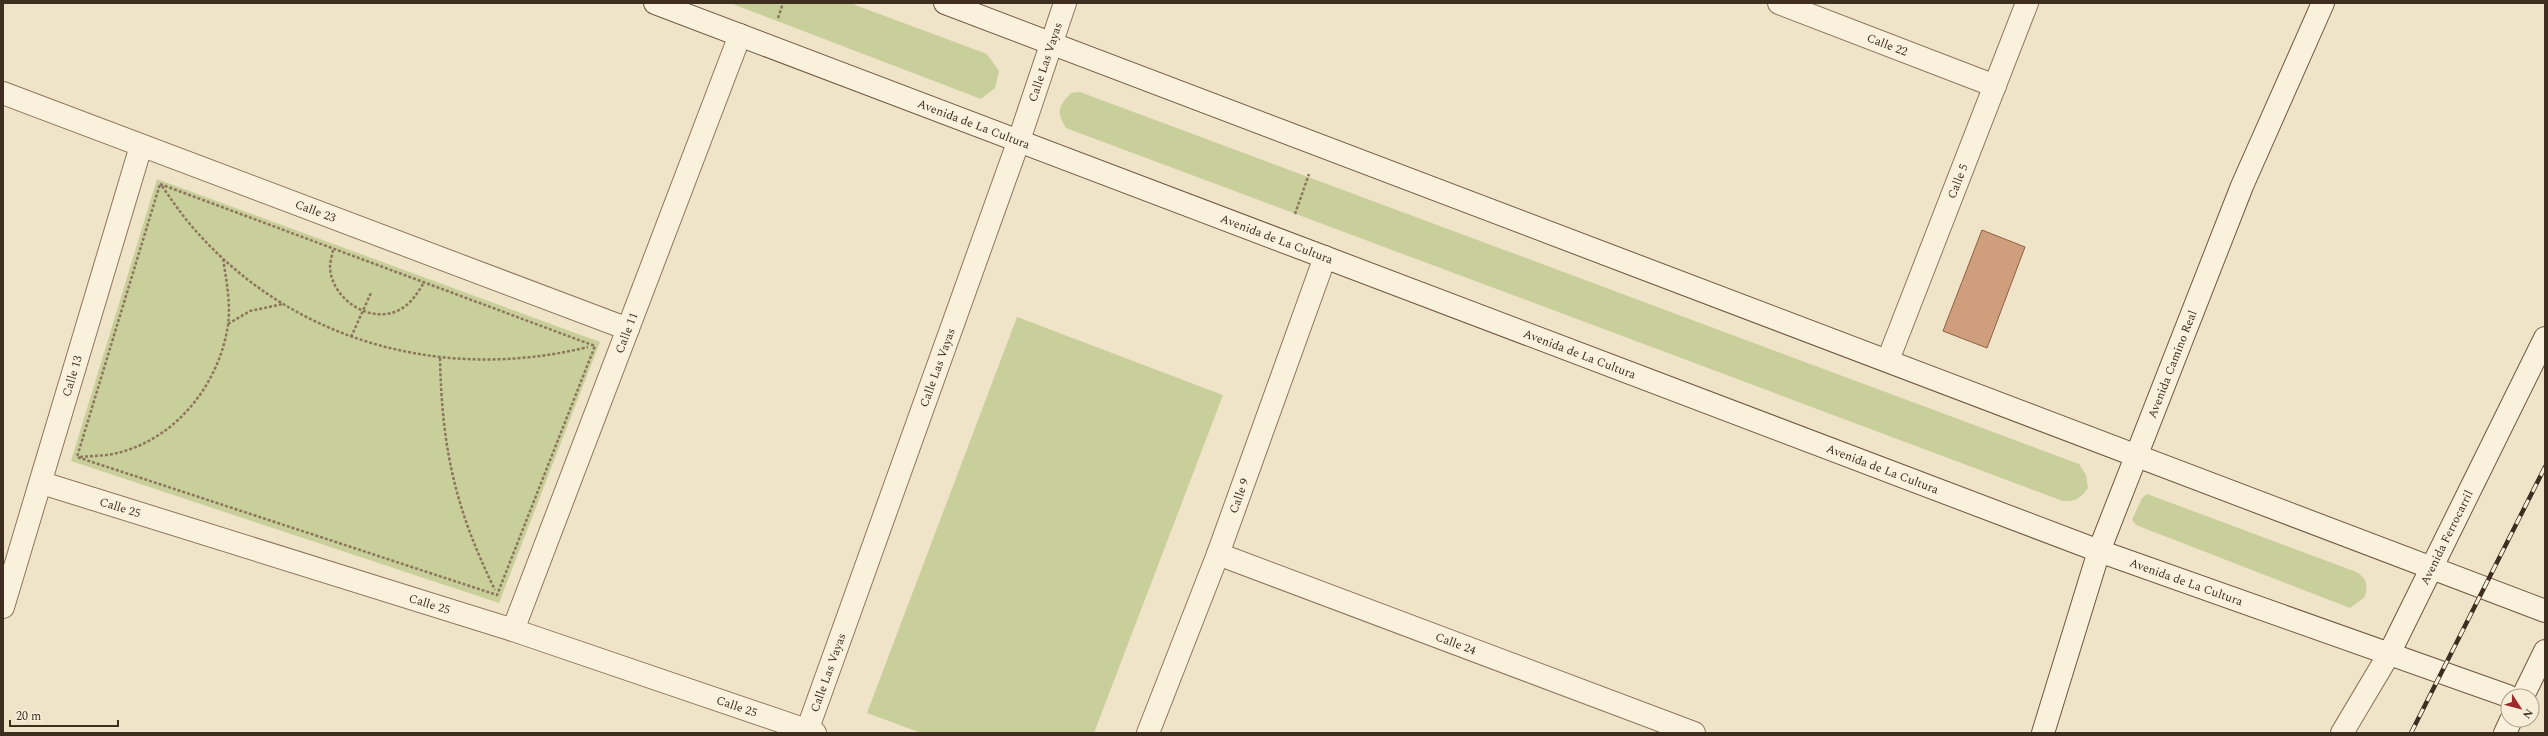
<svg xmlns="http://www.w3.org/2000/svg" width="2548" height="736" font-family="Spectral,serif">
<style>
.green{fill:#c9cf9b}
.building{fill:#cf9f7d;stroke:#8d5f41}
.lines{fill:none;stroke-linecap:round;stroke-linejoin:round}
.street-casing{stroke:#8d765c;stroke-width:24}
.secondary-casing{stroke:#6f573f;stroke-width:24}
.path{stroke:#8d765c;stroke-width:2.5;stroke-dasharray:3 2;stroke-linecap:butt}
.street{stroke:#faf1dc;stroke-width:22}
.secondary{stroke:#faf1dc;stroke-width:22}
.rail-casing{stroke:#3d2e20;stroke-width:4.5}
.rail{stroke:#f7eed8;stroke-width:3;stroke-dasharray:9;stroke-linecap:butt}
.labels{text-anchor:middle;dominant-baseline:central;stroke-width:4;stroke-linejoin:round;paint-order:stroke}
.street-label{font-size:12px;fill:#3d2e20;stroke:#f7eed8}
</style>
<rect width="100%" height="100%" fill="#f0e4c8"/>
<g class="green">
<path d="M730,3H850L987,54L999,71L995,88L981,99Z"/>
<path d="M1080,92L2079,464L2086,475L2088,488C2081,498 2075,502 2063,501L1066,128C1056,111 1058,107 1071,93Z"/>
<path d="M157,179L600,342L499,603L71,461Z"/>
<path d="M1017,317L1223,395L1094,733H921L867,713Z"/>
<path d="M2147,494L2354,571C2367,578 2368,583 2365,597L2350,608L2136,525L2132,520L2142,498Z"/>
</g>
<path class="building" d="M1982,230L2025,247L1987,348L1943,331Z"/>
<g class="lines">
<defs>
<g id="street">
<path id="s1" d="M1779,3L1995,86"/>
<path id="s2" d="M3,93L628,329"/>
<path id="s3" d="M1888,360L2027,3"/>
<path id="s4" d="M42,483L513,630L815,733"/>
<path id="s5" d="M1218,554L1694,733"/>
<path id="s6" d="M3,607L141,146"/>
<path id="s7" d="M513,630L740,35"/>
<path id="s8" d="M807,731L1019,140L1065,3"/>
<path id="s9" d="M1148,733L1218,554L1325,257"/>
<path d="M2342,733L2389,654"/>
</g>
<g id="secondary">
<path id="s10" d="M655,3L2099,551L2508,696"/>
<path d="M945,3L2545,611"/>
<path id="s11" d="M2389,654L2545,338"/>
<path d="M2523,696L2545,651"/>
<path id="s12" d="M2043,733L2099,551L2242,186L2323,3"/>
<path d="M2505,733L2511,720"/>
</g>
</defs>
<use href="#street" class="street-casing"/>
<use href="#secondary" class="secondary-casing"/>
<g class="path">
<path d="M778,18L783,3"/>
<path d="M160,184L595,346L497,595L77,457Z"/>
<path d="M162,186C171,199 179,211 189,223C288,341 441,383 588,347"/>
<path d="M1295,214L1309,174"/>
<path d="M333,250C332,255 330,262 330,268C332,300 372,326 401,309C411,303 417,294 423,284"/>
<path d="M228,324L250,311L283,304"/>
<path d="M351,337L371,293"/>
<path d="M440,358C442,449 455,508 495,590"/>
<path d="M80,457C91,456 102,456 113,454C175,441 219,385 228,325C231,303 226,279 223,258"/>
</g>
<use href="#street" class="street"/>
<use href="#secondary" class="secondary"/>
<defs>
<path id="rail" d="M2411,733L2545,467"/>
</defs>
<use href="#rail" class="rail-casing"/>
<use href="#rail" class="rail"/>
</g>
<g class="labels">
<g class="street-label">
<text stroke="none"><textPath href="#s1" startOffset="116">Calle 22</textPath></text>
<text stroke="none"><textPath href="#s8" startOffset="710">Calle Las Vayas</textPath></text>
<text stroke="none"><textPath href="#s10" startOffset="341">Avenida de La Cultura</textPath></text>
<text stroke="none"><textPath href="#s3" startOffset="192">Calle 5</textPath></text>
<text stroke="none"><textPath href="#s2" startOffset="334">Calle 23</textPath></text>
<text stroke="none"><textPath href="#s10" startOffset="665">Avenida de La Cultura</textPath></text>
<text stroke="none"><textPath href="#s7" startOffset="318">Calle 11</textPath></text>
<text stroke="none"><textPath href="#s10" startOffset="989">Avenida de La Cultura</textPath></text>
<text stroke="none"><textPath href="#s12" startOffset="391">Avenida Camino Real</textPath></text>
<text stroke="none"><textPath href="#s8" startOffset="386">Calle Las Vayas</textPath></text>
<text stroke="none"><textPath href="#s6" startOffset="241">Calle 13</textPath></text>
<text stroke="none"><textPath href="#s10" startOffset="1313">Avenida de La Cultura</textPath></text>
<text stroke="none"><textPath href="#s9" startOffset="254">Calle 9</textPath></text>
<text stroke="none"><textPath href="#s4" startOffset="82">Calle 25</textPath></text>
<text stroke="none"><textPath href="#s11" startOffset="130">Avenida Ferrocarril</textPath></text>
<text stroke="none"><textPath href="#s10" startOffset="1637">Avenida de La Cultura</textPath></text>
<text stroke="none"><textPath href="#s4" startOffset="406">Calle 25</textPath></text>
<text stroke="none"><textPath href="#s5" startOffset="254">Calle 24</textPath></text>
<text stroke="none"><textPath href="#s8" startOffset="62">Calle Las Vayas</textPath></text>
<text stroke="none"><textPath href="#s4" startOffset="730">Calle 25</textPath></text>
</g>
</g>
<rect width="2548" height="736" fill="none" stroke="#3d2e20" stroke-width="8"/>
<g transform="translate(2520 708) rotate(126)"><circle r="19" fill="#f7eed8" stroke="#ada18e"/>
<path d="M0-3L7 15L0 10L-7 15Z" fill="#9e2a2b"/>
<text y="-6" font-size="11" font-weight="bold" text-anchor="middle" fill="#3d2e20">N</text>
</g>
<path d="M10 720v6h108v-6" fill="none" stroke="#3d2e20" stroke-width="2"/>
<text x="16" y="720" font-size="12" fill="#3d2e20" stroke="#f7eed8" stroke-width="3" paint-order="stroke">20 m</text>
</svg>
